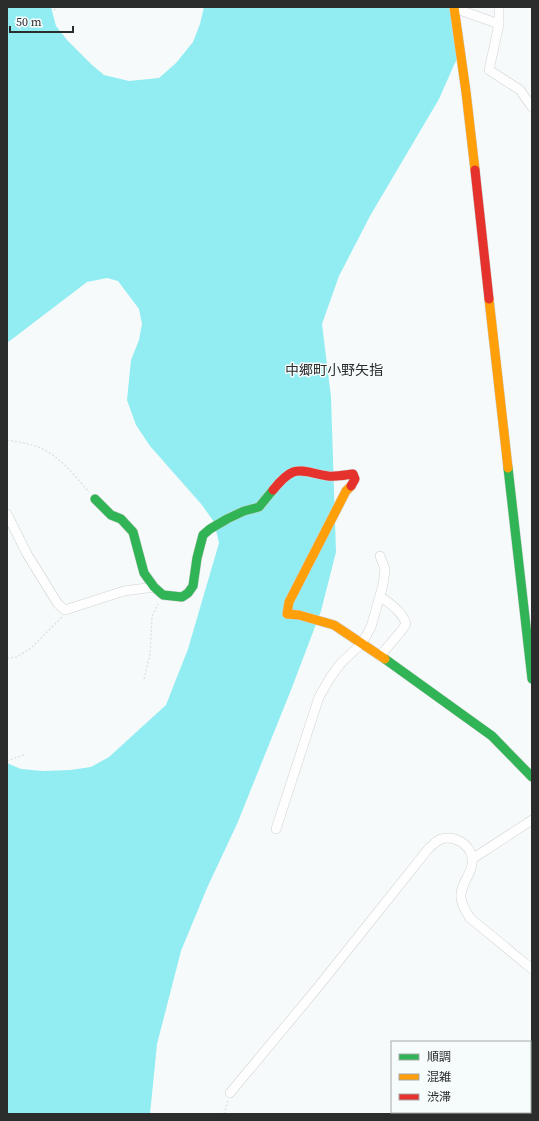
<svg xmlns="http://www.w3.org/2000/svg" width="539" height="1121" font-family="'Source Serif 4','Noto Sans JP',serif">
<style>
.forest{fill:#91edf1}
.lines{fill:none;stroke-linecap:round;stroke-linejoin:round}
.street-casing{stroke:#cfd1d1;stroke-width:10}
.fast-casing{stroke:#cfd1d1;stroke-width:10}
.slow-casing{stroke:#cfd1d1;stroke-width:10}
.jam-casing{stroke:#cfd1d1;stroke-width:10}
.path{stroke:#e1e1e2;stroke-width:1.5;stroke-dasharray:2 2;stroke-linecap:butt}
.street{stroke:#fefefe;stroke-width:9}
.fast{stroke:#30b455;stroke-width:9}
.slow{stroke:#ff9f0a;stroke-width:9}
.jam{stroke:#e5322d;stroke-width:9}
.rail{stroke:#d5d6d6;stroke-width:2.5;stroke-dasharray:6 3;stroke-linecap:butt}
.labels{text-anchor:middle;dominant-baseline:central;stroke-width:3;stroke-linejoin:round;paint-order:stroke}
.quarter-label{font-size:14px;fill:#2b2d2d;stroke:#f6fbfc}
</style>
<rect width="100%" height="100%" fill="#f7fafb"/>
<path class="forest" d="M7,7H51L56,26L67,40L91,64L104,75L129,81L159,78L176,63L193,42L200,24L204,7H449L461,51L454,65L439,99L370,216L339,276L322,324L331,397L336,552L321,611L291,690L237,824L207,888L181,951L157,1044L150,1114H7V763L21,769L43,771L70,770L91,767L109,757L166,705L188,649L219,543L214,522L202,505L150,446L136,425L127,400L131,360L139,340L142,324L139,309L118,281L107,278L87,282L7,343Z"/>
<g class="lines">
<defs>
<g id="street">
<path d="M499,7V24L489,70L520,90L532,107"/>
<path d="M454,8L499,24"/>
<path d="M7,514L27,554L58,604L65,610L124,591L154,587"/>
<path d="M380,656L402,630L406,624C402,611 390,604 380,596"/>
<path d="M276,829L319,697L330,678L341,663L362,643L371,627L383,585L385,569L380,556"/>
<path d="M472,859L532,820"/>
<path d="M230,1093L318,987L429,848C433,845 436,841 441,839C455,835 469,844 472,857C475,872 459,884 461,898C462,906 466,912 470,918L532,969"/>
</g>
<g id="fast">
<path d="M508,468L532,679"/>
<path d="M95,499L111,515L121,519L133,532L144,573L154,587L163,595L182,597L188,593L193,586L197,558L203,535L210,529L227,519L244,511L259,507L273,490"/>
<path d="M385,659L492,736L532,777"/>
</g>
<g id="slow">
<path d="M454,7L466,92L475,170"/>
<path d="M489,299L508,468"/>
<path d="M351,486L346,491L289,602L287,614L299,615L334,625L385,659"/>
</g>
<g id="jam">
<path d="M475,170L489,299"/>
<path d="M273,490C295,463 298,471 328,476C336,477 345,475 353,474L355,479L351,486"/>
</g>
</defs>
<use href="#street" class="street-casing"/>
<use href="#fast" class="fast-casing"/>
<use href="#slow" class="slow-casing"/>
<use href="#jam" class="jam-casing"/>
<g class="path">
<path d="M54,10L59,7"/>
<path d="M7,440C17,442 28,443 38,447C59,455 74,475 89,492"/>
<path d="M7,658L17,657L31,648L62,617"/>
<path d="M144,679L150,655L152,616L158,604"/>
<path d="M7,761L26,754"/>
<path d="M224,1114L228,1101"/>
<path d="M487,1114V1112"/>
</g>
<use href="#street" class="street"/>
<use href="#fast" class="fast"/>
<use href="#slow" class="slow"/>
<use href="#jam" class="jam"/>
<g class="rail">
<path d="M530,1087L532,1086"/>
<path d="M530,1100L532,1099"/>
<path d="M464,1114L468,1112"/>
<path d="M496,1114L501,1112"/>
</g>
</g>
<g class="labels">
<g class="quarter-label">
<text x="334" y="370">中郷町小野矢指</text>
</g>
</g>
<rect width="539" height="1121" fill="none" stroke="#2b2d2d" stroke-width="16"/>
<rect x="391" y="1041" width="140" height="72" fill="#f6fbfc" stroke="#a5a9a9"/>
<rect x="399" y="1054" width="20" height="6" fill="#30b455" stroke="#a5a9a9"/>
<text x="427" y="1061" font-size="12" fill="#2b2d2d">順調</text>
<rect x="399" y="1074" width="20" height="6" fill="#ff9f0a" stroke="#a5a9a9"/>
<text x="427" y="1081" font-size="12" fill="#2b2d2d">混雑</text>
<rect x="399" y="1094" width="20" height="6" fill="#e5322d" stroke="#a5a9a9"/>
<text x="427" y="1101" font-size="12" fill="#2b2d2d">渋滞</text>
<path d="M10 26v6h63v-6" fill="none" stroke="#2b2d2d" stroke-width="2"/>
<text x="16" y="26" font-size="12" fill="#2b2d2d" stroke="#f6fbfc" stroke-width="3" paint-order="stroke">50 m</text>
</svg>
